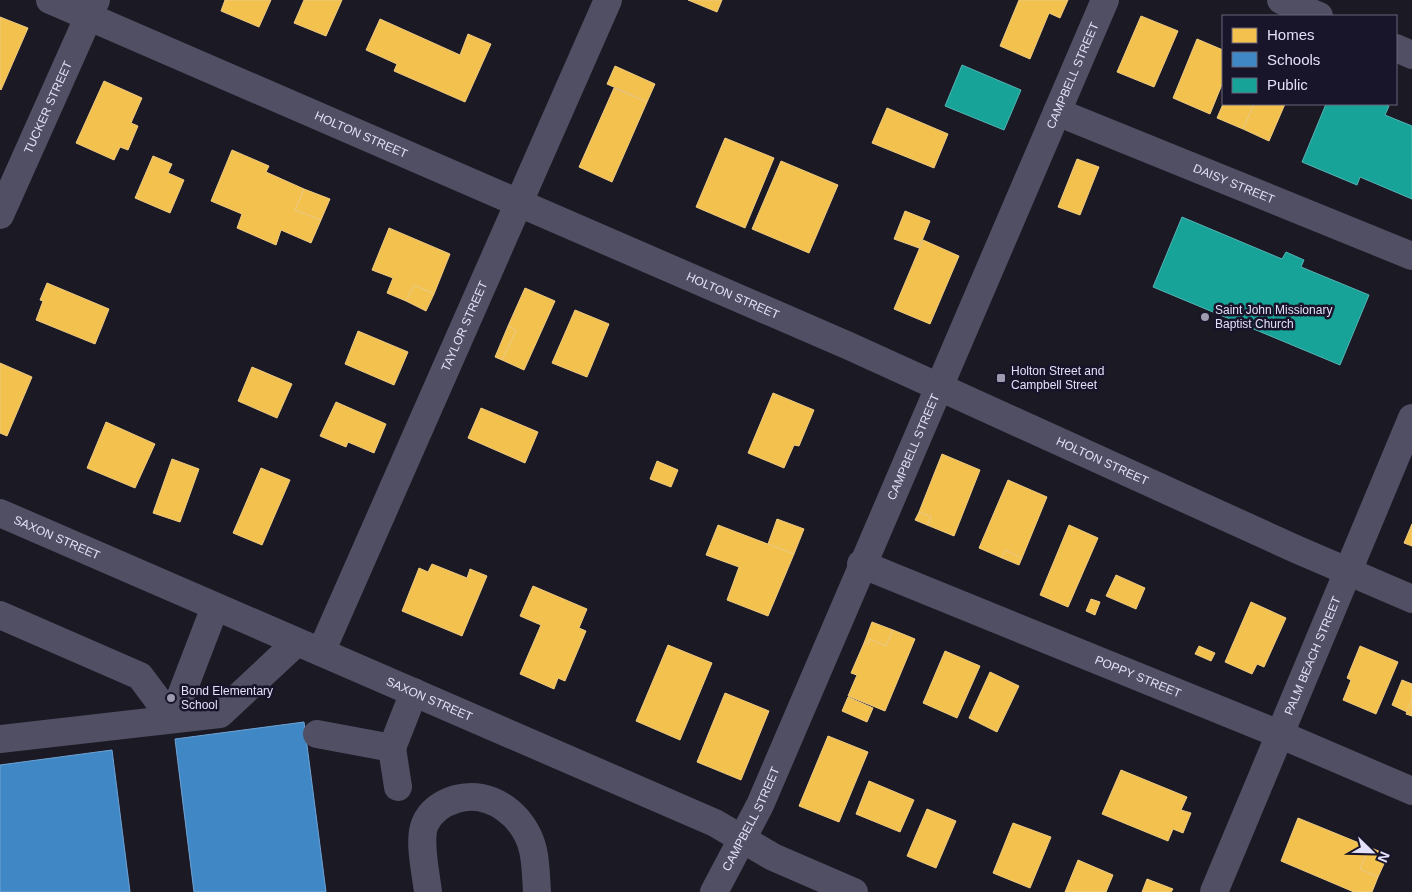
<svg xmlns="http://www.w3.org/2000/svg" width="1412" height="892" font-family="Helvetica,sans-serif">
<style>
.homes{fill:#f2c14e;stroke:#eeca82}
.schools{fill:#3f88c5;stroke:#70a2d5}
.public{fill:#17a398;stroke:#54b5b6}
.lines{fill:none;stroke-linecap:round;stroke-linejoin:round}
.minor{stroke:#514f63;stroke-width:28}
.poi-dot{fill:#9d9ab0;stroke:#181429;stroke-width:2}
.labels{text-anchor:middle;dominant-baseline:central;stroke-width:5;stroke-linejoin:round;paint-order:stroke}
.street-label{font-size:12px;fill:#e3e0fb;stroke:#181429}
.poi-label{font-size:12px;fill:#e3e0fb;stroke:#181429;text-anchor:start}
</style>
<rect width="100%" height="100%" fill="#1b1924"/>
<g class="homes">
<path d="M225,0H271L259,27L221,11Z"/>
<path d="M304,0H342L326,36L294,23Z"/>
<path d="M688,0H722L717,12Z"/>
<path d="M1019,0H1068L1060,18L1049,13L1030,59L1000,46Z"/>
<path d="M1141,16L1178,31L1154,87L1117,72Z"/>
<path d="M0,17L28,28L1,90L0,89Z"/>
<path d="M380,19L460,55L468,34L491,44L465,102L394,71L397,64L366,50Z"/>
<path d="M1197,39L1223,50V82L1210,114L1173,98Z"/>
<path d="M615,66L655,84L647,102L607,84Z"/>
<path d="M104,81L142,98L131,123L138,126L128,150L120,147L114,160L76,143Z"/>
<path d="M614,88L647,102L612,182L579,167Z"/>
<path d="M1223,104H1254L1243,129L1217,118Z"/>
<path d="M1254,104H1285L1269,141L1243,129Z"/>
<path d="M887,108L948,134L934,168L872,143Z"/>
<path d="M725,138L774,158L745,228L696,207Z"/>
<path d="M232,150L269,166L266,172L304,189L295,210L321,220L311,243L281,230L276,245L237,228L242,214L211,201Z"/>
<path d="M153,156L172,164L168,173L184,180L170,213L135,198Z"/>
<path d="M1077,159L1099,167L1080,215L1058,207Z"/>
<path d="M781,161L838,185L809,253L752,229Z"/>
<path d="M304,189L330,199L321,220L295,210Z"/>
<path d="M905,211L930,221L919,248L894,239Z"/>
<path d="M389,228L450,254L434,294L414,285L406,301L387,293L393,278L372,270Z"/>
<path d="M923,240L959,256L930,324L894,309Z"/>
<path d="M47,283L109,309L95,344L36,320L43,301L40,300Z"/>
<path d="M414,285L434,294L426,311L406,301Z"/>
<path d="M525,288L555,301L524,370L502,360L516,330L508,326Z"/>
<path d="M575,310L609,324L587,377L552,363Z"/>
<path d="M508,326L516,330L502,360L495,357Z"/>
<path d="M358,331L408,352L394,385L345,364Z"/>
<path d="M0,363L32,377L7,436L0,433Z"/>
<path d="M252,367L292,384L277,418L238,401Z"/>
<path d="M773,393L814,410L799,446L794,445L784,468L748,453Z"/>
<path d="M336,402L386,424L374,453L348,442L346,447L320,436Z"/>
<path d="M481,408L538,432L525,463L468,438Z"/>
<path d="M106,422L155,444L135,488L87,468Z"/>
<path d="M942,454L980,470L954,536L927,525L931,517L919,512Z"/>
<path d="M172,459L199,469L180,522L153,513Z"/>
<path d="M657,461L678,470L671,487L650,479Z"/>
<path d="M261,468L290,480L262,545L233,533Z"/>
<path d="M1008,480L1047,497L1022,558L1005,550L1002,558L979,548Z"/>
<path d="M919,512L931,517L927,525L915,520Z"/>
<path d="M777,519L804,529L794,554L768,544Z"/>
<path d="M1412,524V546L1404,543Z"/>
<path d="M718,525L794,554L768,616L727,600L739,567L706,555Z"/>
<path d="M1069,525L1098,538L1068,607L1040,595Z"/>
<path d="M1005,550L1022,558L1019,565L1002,558Z"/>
<path d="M432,564L467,578L470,569L487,576L462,636L402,611L419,568L428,572Z"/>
<path d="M1116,575L1145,588L1136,609L1106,596Z"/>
<path d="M533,586L587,609L579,628L586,631L565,681L558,678L554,689L520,674L541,625L520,616Z"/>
<path d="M1091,599L1100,602L1095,615L1086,611Z"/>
<path d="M1251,602L1286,618L1264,667L1257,664L1252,674L1225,662Z"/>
<path d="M872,622L893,630L886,646L869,639L868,644L864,643Z"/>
<path d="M893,630L915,639L885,711L848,696L857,675L851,673L864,643L868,644L869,639L886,646Z"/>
<path d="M668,645L712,663L680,740L636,721Z"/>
<path d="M1199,646L1215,653L1211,661L1195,654Z"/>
<path d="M1360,646L1398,662L1376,714L1343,700L1351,680L1347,678Z"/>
<path d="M945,651L980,666L957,718L923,703Z"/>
<path d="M990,672L1019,686L997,732L969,718Z"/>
<path d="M1402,680L1412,684V700L1407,712L1392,705Z"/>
<path d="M725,693L769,711L741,780L697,762Z"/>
<path d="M848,697L873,708L867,722L842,711Z"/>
<path d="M1412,700V716L1406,714Z"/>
<path d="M828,736L868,752L839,822L799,806Z"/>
<path d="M1121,770L1187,797L1181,810L1191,813L1183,833L1173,829L1168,841L1102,814Z"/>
<path d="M869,781L914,800L900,832L856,814Z"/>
<path d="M927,809L956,821L936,868L907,856Z"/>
<path d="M1298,818L1369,847L1360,869L1378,877L1372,892H1354L1281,861Z"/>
<path d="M1013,823L1051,837L1030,888L993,873Z"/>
<path d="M1369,847L1388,855L1378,877L1360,869Z"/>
<path d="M1078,860L1113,875L1106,892H1065Z"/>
<path d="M1147,879L1173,889L1171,892H1142Z"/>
</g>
<g class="schools">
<path d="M304,722L326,892H194L175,739Z"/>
<path d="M112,750L130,892H0V765Z"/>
</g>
<g class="public">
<path d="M962,65L1021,90L1004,130L945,106Z"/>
<path d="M1326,104H1385L1389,106L1385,115L1412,126V199L1360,177L1357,185L1302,162Z"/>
<path d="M1182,217L1282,259L1286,252L1304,260L1301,267L1369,295L1340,365L1153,287Z"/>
</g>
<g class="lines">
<g class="minor">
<path id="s1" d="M50,0L849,346L1298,550L1412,599"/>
<path d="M1281,0L1319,16"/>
<path d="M1396,48L1412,55"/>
<path id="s2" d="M1057,112L1412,256"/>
<path id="s3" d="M0,215L96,0"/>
<path id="s4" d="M0,513L715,823L773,857L854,892"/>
<path id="s5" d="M861,564L1279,734L1412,791"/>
<path d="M0,615L140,676L172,719"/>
<path id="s6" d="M321,652L608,0"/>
<path d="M172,719L215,607"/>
<path d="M317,734L392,748L398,787"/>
<path d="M0,739L220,714L297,642"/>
<path d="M392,748L414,692"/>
<path d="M428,892C426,874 418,840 425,824C431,810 443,803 456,799C491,789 525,816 533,850C536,863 536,878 537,892"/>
<path id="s7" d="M714,892L760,805L1105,0"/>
<path id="s8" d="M1214,892L1412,418"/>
</g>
</g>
<g class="poi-dot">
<circle cx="1205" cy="317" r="5"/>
<rect x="996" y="373" width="10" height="10" rx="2.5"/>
<circle cx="171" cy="698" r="5"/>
</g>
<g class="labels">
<g class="street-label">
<text stroke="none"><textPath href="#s7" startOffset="892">CAMPBELL STREET</textPath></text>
<text stroke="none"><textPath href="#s3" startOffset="118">TUCKER STREET</textPath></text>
<text stroke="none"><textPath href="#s1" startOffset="339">HOLTON STREET</textPath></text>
<text stroke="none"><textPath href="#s2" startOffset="191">DAISY STREET</textPath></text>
<text stroke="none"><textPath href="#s1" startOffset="744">HOLTON STREET</textPath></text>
<text stroke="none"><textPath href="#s6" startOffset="356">TAYLOR STREET</textPath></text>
<text stroke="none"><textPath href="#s7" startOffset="488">CAMPBELL STREET</textPath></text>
<text stroke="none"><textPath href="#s1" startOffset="1149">HOLTON STREET</textPath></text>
<text stroke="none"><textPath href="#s4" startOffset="62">SAXON STREET</textPath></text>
<text stroke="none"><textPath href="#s8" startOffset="256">PALM BEACH STREET</textPath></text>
<text stroke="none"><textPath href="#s5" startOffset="299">POPPY STREET</textPath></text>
<text stroke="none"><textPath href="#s4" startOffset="468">SAXON STREET</textPath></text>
<text stroke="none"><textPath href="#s7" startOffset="82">CAMPBELL STREET</textPath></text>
</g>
<g class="poi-label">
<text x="1215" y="310">Saint John Missionary<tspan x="1215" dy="14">Baptist Church</tspan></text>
<text x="1011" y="371">Holton Street and<tspan x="1011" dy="14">Campbell Street</tspan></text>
<text x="181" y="691">Bond Elementary<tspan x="181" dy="14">School</tspan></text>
</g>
</g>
<rect x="1222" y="15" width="175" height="90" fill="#181429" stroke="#69667d"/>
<rect x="1232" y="28" width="25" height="15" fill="#f2c14e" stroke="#69667d"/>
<text x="1267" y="40" font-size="15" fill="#e3e0fb">Homes</text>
<rect x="1232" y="52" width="25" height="15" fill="#3f88c5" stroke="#69667d"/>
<text x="1267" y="65" font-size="15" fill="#e3e0fb">Schools</text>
<rect x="1232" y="78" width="25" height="15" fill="#17a398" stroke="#69667d"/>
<text x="1267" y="90" font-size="15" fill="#e3e0fb">Public</text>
<g transform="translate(1372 852) rotate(113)" stroke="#181429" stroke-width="4" paint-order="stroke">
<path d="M0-4L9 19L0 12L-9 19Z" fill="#e3e0fb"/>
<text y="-8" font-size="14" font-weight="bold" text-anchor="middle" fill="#e3e0fb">N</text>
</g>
</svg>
